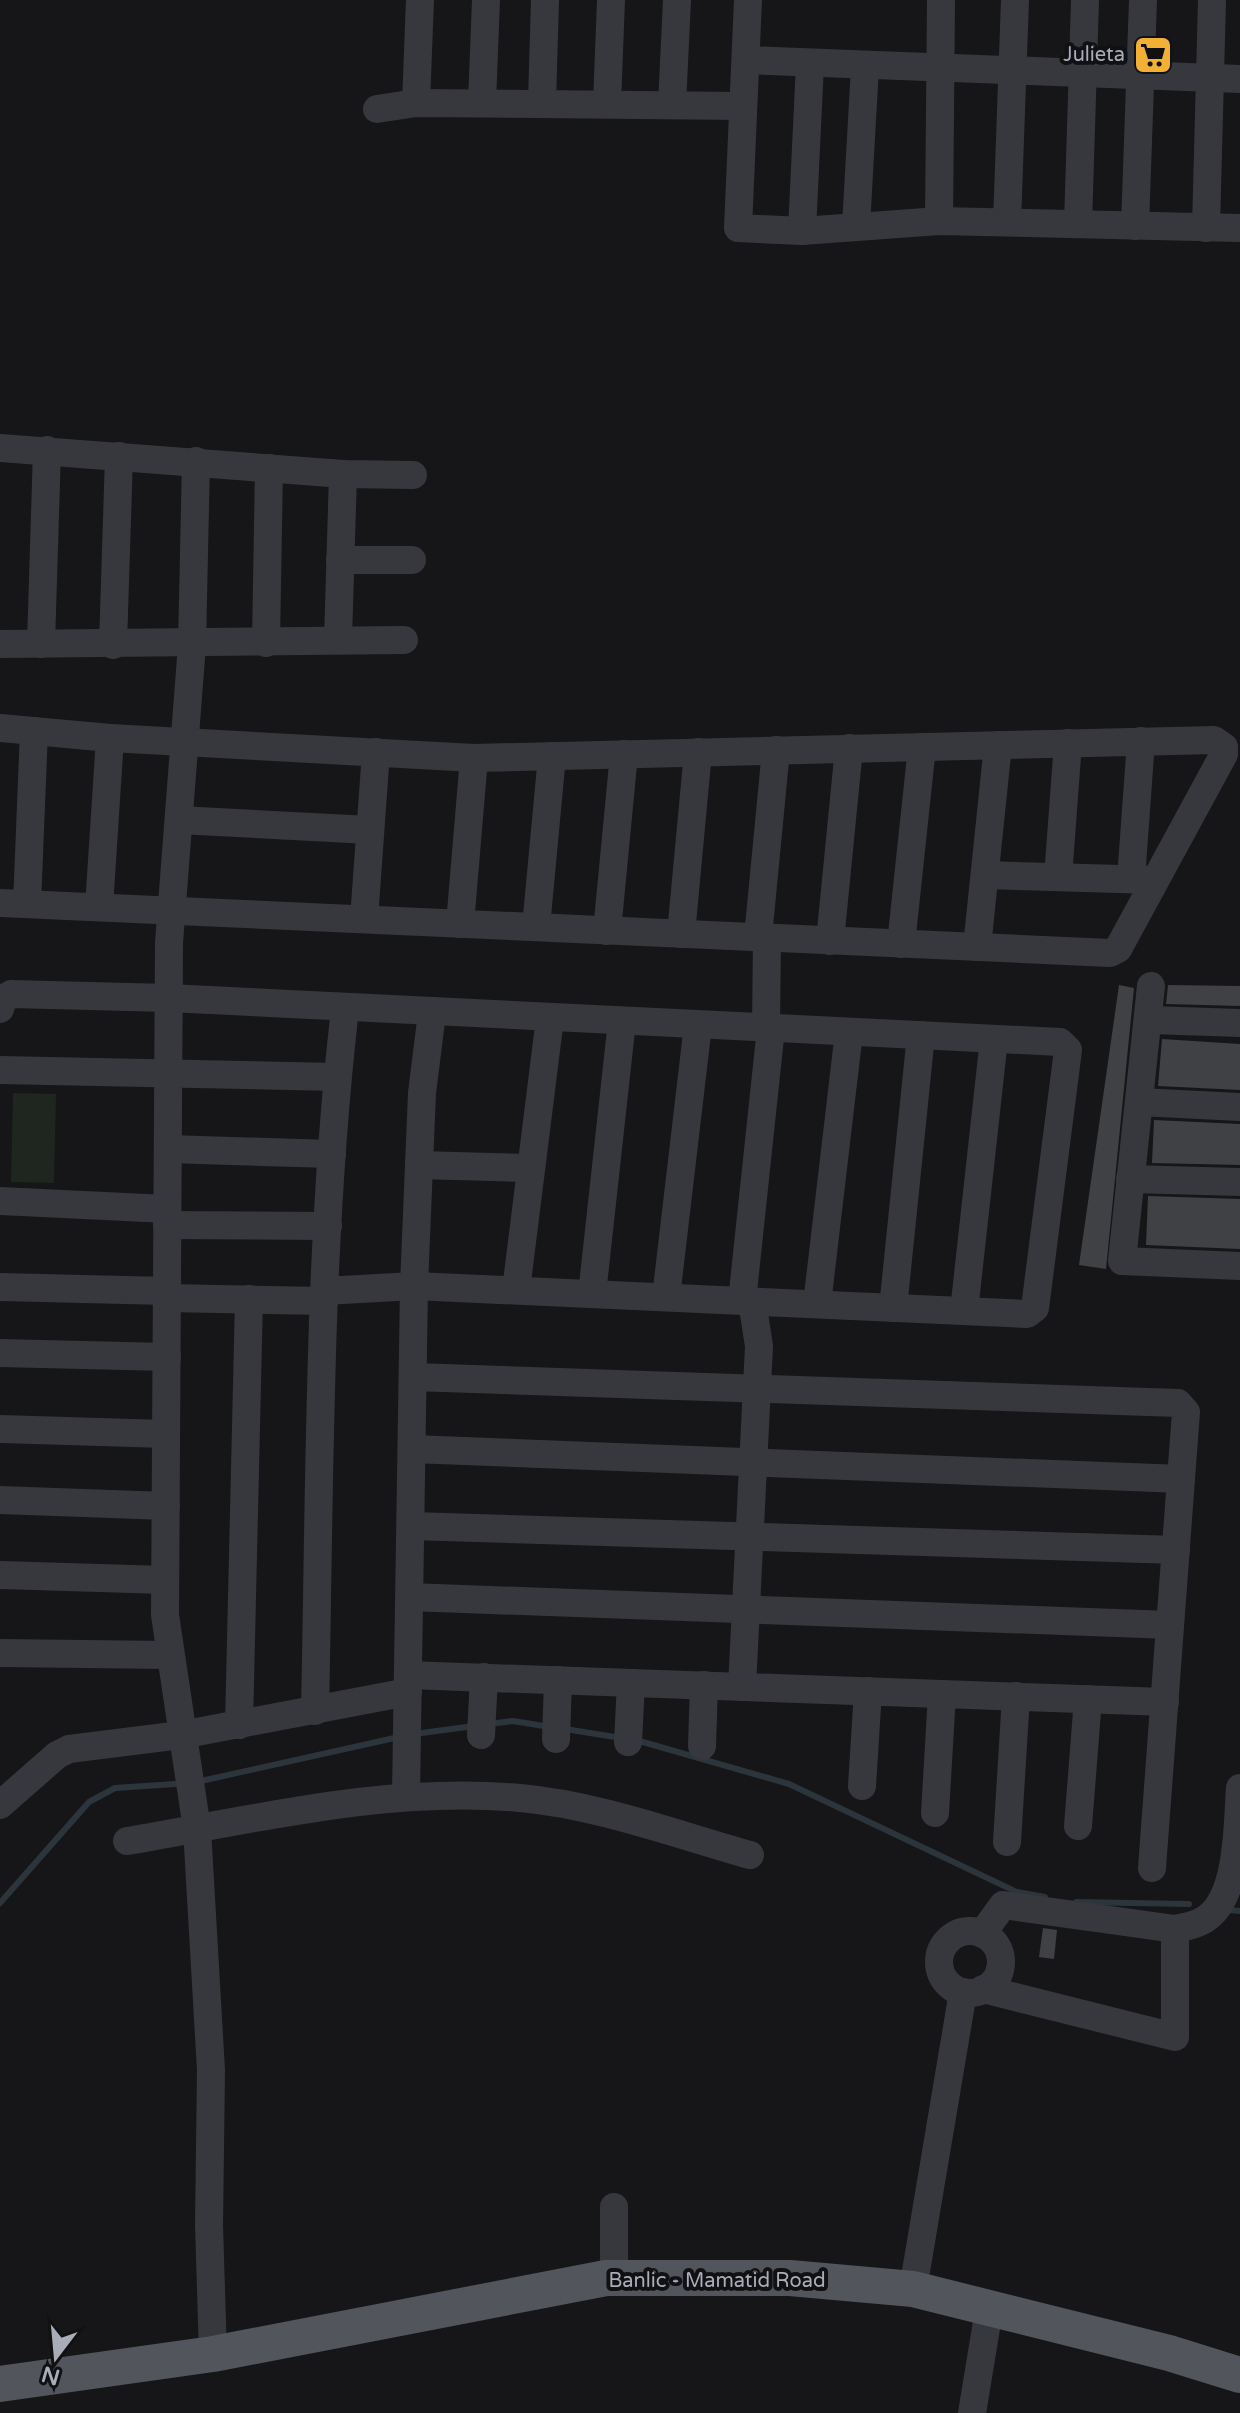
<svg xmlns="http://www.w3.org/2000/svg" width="1240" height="2413" font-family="'Varela Round',sans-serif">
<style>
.green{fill:#1e261f}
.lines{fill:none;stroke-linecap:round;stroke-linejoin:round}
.stream{stroke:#2c353c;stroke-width:6}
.building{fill:#404145}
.minor{stroke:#37383d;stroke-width:28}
.major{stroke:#53555c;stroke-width:36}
.labels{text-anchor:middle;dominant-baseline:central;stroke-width:8;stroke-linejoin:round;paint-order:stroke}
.poi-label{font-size:20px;fill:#a8adb8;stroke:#111113;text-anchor:end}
.street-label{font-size:20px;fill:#a8adb8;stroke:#111113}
</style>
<rect width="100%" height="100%" fill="#161618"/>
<path class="green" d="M13,1093L56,1094L54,1183L11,1182Z"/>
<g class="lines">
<g class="stream">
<path d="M489,1724L513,1721L550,1727"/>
<path d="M565,1729L621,1738"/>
<path d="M414,1734L474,1726"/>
<path d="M636,1740L789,1784L1017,1892L1045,1897"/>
<path d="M201,1781L399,1737"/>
<path d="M1076,1902L1189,1904"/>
<path d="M0,1903L89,1802L115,1788L175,1784"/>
<path d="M1229,1910L1240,1911"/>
</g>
</g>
<g class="building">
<path d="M1119,985L1134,988L1106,1269L1079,1265Z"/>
<path d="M1168,985L1240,986V1006L1166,1004Z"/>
<path d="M1162,1039L1240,1044V1090L1158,1086Z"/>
<path d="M1154,1120L1240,1124V1165L1152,1163Z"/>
<path d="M1148,1196L1240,1199V1249L1146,1245Z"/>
<path d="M1043,1928L1057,1930L1054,1959L1039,1957Z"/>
</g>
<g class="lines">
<g class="minor">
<path d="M748,0L738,228L802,231L939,221L1240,228"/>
<path d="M746,60L1240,79"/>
<path d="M542,102L545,0"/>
<path d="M416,103L420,0"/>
<path d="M482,103L486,0"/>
<path d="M607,104L611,0"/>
<path d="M672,105L677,0"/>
<path d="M377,109L416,103L743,106"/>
<path d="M939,221L941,0"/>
<path d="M1007,222L1015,0"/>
<path d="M1078,224L1085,0"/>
<path d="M856,226L865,67"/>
<path d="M1135,226L1143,0"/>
<path d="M1206,228L1212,0"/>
<path d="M802,231L810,64"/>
<path d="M0,448L343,474L413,475"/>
<path d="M196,461L192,645L169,943L165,1615L197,1829L211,2070L209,2225L213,2354"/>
<path d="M340,560H412"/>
<path d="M338,640L343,474"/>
<path d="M266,643L269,468"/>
<path d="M0,644L404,640"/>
<path d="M41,644L47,450"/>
<path d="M113,645L119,456"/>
<path d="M0,728L110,738L474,758L1214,740L1224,747V754L1118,949L1110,953L0,903"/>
<path d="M179,820L370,830"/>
<path d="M985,875L1155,880"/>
<path d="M1058,877L1068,743"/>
<path d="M1131,879L1141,741"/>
<path d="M27,904L34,731"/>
<path d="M99,907L110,738"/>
<path d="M364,919L376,752"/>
<path d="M460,924L474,758"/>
<path d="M536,927L552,756"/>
<path d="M607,931L624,754"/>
<path d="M681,934L698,752"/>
<path d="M758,937L776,750"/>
<path d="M830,941L849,748"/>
<path d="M901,944L922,747"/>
<path d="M977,947L998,745"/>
<path d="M1151,986L1122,1261L1240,1266"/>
<path d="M0,1009L3,999L11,994L169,998L1060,1042L1068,1050L1035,1308L1027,1314L414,1286L324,1291"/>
<path d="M1150,1020L1240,1023"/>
<path d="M766,1028L767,938"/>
<path d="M0,1070L337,1077"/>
<path d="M1139,1102L1240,1107"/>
<path d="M168,1149L332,1154"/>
<path d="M419,1165L531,1168"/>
<path d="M1130,1179L1240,1182"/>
<path d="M0,1201L167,1209"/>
<path d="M167,1225L328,1226"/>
<path d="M0,1287L167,1291"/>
<path d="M516,1290L550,1018"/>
<path d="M592,1294L622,1021"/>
<path d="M666,1297L698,1025"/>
<path d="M167,1298L324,1301"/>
<path d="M742,1301L771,1028"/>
<path d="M817,1304L849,1032"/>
<path d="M893,1308L921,1035"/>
<path d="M964,1311L994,1039"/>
<path d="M0,1353L167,1357"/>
<path d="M413,1377L1178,1403L1186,1412L1152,1868"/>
<path d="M0,1429L166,1434"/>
<path d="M412,1449L1181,1479"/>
<path d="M0,1500L166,1506"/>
<path d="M411,1526L1176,1550"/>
<path d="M0,1575L165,1580"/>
<path d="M410,1597L1170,1625"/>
<path d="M0,1653L168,1655"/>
<path d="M408,1675L1165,1702"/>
<path d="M742,1687L759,1346L752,1301"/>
<path d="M315,1711C320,1477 318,1242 345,1009"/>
<path d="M239,1725L249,1299"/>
<path d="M481,1735L484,1677"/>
<path d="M556,1739L558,1680"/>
<path d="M628,1742L631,1683"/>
<path d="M702,1746L704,1685"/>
<path d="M862,1786L868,1691"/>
<path d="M406,1795L414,1286L422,1093L432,1013"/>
<path d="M0,1805L57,1755L69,1749L181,1735L408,1692"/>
<path d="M935,1813L942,1694"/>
<path d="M1078,1826L1088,1699"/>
<path d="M127,1841C257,1819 388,1786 520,1798C598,1805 675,1834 750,1855"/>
<path d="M1007,1842L1016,1696"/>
<circle cx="970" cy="1962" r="31"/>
<path d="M982,1934L1003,1905L1175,1929C1183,1927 1192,1926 1200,1922C1240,1904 1237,1824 1240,1788"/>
<path d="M983,1989L1175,2037V1929"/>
<path d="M614,2278V2207"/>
<path d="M913,2289L963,1992"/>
<path d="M972,2413L989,2310"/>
</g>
<path class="major" d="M0,2384L213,2354L606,2278H790L913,2289L1169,2353L1240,2375"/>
</g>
<defs>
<symbol id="supermarket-square" viewBox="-11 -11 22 22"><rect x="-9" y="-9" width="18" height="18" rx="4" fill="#f2b134" stroke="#111113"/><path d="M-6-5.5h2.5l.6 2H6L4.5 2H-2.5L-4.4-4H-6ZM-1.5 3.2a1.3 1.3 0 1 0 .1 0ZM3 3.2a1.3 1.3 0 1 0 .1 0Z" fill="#111"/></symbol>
</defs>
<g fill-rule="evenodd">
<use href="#supermarket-square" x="1131" y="33" width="44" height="44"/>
</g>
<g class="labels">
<g class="poi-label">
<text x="1125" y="55">Julieta</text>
</g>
<g class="street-label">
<text x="717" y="2281">Banlic - Mamatid Road</text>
</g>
</g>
<g transform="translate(56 2357) rotate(196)" stroke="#111113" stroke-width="6" paint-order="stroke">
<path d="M0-6L14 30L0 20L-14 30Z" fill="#a8adb8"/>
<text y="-12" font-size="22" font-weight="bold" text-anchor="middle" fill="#a8adb8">N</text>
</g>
</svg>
